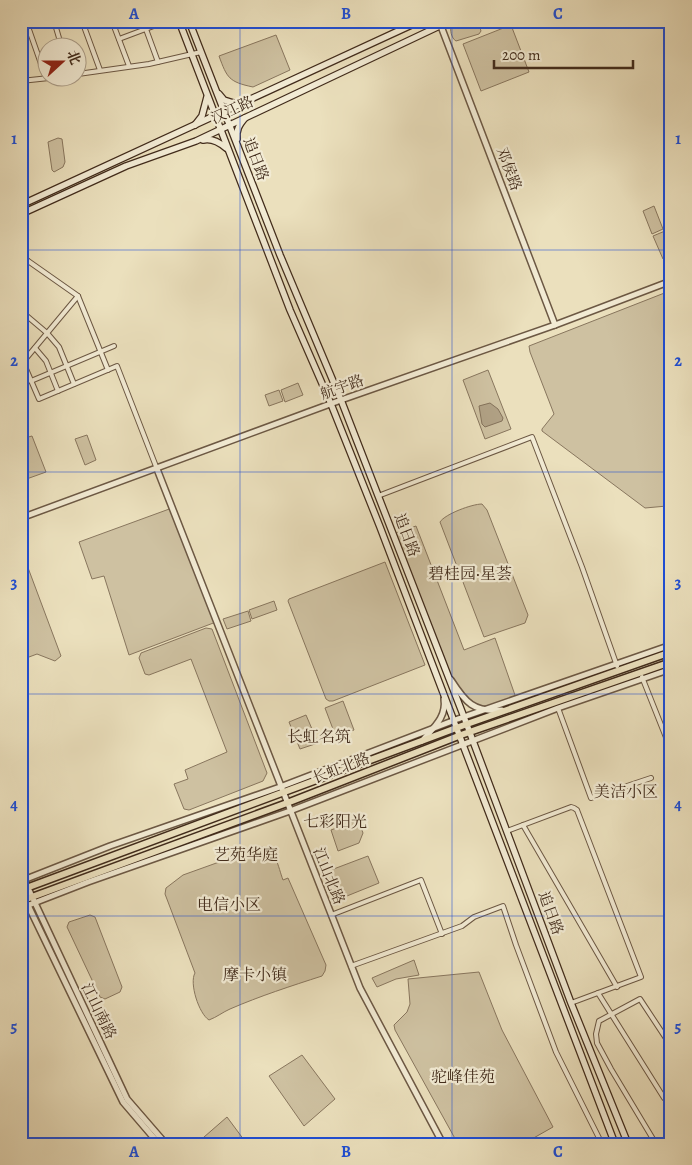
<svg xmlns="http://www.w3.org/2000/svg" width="692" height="1165" font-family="Alegreya,'Noto Serif SC',serif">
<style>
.green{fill:#cec1a1;stroke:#88765e}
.water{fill:#b1a286;stroke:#84725b}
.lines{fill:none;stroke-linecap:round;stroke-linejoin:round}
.minor-casing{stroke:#6c5844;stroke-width:6}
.tertiary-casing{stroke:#6c5844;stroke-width:8}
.secondary-casing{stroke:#412b1b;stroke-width:8}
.trunk-casing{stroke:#412b1b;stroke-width:9}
.minor{stroke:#f2ebd4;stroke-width:4}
.tertiary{stroke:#f2ebd4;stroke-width:5}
.secondary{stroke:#f2ebd4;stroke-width:5.5}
.trunk{stroke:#ebe0bd;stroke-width:6}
.grid{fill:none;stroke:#1d4ed8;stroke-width:1;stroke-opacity:0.55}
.labels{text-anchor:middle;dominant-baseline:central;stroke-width:4.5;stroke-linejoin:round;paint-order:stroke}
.street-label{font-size:15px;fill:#412b1b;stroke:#f2ebd4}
.neighbourhood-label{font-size:16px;fill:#412b1b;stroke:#f2ebd4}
.neatline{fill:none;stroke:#1d4ed8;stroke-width:2}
.grid-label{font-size:16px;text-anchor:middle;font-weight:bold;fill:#1d4ed8}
</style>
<rect width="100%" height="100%" fill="#ebe0bd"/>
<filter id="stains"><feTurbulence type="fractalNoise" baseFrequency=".004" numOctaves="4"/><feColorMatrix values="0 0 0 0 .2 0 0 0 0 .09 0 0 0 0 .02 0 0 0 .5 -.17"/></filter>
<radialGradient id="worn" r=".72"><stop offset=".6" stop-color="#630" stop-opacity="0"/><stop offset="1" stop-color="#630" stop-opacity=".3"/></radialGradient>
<g class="green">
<path d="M460,21H478L481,31L479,34L456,41C451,38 450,30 451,25Z"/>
<path d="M511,25L529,72L481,91L463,44Z"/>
<path d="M276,35L290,70L253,87C229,82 227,78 219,56Z"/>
<path d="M58,138L62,139L65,162L63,167L54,172L52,170L48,142Z"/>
<path d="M654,206L663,229L652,234L643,211Z"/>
<path d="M665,231L671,247V256L663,259L653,236Z"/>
<path d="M667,292H671V515L667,506L645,508L542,431V429L554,414L530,352L529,346Z"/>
<path d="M488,370L511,429L485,439L463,380Z"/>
<path d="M298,383L303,395L285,402L281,390Z"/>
<path d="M279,390L283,401L269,406L265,395Z"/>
<path d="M87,435L96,460L85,465L75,439Z"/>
<path d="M32,436L46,472L21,481V439Z"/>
<path d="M482,504L487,510L528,615L525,623L484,637L440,522C445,514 472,504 482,504Z"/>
<path d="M172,508L216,622L129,655L104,576L92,579L79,542Z"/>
<path d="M416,526L464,650L495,638L516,698L482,710L472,706L448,676L393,534Z"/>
<path d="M21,549L61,656L55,661L37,654L21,660Z"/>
<path d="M385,562L425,665L333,701H329L326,699L288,601L289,599Z"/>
<path d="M274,601L277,610L252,619L249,610Z"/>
<path d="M248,611L251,621L227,629L223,619Z"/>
<path d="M206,628L212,629L267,773L263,781L189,810L184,809L174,784L188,779L185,770L227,752L191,659L149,675L145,674L139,658L141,653Z"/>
<path d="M343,701L354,730L336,737L325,708Z"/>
<path d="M306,715L318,743L300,749L289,722Z"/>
<path d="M358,820L363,833L359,843L338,851L331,830Z"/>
<path d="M261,847C276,848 278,867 283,880L288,878L326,965L325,971L322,976C291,986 260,996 230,1009C223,1012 217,1017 209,1020C199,1014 189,983 195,973L165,894L166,888L183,875Z"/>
<path d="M368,856L379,883L342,898L331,870Z"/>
<path d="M90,915L95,917L122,987L120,992L105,999L100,997L67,927L69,922Z"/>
<path d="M414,960L419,975L396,979L377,987L372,978Z"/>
<path d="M479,972L502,1030L553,1127L523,1144H458L395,1030L394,1025L407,1012L410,1004L408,979Z"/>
<path d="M302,1055L335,1099L304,1126L269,1076Z"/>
<path d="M227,1117L247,1144H196Z"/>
</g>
<path class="water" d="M490,403L498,409L503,418L502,421L485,427L482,424L479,406Z"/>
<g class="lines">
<defs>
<g id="minor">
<path d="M26,21L46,78"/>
<path d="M54,21L62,48"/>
<path d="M82,21L100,70"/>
<path d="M112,21L129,66"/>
<path d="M143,21L158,62"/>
<path d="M119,39L167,21"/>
<path d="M78,74L149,64L201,52"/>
<path d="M21,81L49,78"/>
<path d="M21,256L78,296L23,362"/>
<path d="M21,267L27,260"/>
<path d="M78,296L108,370"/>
<path d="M21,311L47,333L59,347L74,384"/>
<path d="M35,348L46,361L58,391"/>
<path d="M23,362L39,399L117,366L157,469"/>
<path d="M31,381L114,346"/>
<path d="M378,496L532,437L582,567L617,666"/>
<path d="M642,677L671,750"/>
<path d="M558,708L591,798L651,778"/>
<path d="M523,825L617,987"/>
<path d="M507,831L571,807L574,808L577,810L641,977L571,1003"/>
<path d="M331,915L421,880L442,934"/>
<path d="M351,966L462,926L474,917L503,906L516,945L556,1052L602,1144"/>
<path d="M598,993L664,1098"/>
<path d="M656,1144L611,1069L597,1043L596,1034L599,1021L640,999L671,1046"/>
</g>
<g id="tertiary">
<path d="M439,21L555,325"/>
<path d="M157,469L360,988L443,1144"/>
<path d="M21,518L341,400L555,325L671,281"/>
<path d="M451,680C465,702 474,713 502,710"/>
<path d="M422,741C433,728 447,717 444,699"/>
<path d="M21,881L110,846L280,787L455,720L671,645"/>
<path d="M21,882L28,888L127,1099L166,1144"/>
<path d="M21,888L25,899L123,1102L159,1144"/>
<path d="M21,908L88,882L290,811L558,708L671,669"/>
<path d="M661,1144L671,1138"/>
</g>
<g id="secondary">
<path d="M179,21L290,310L331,404L380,527L615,1144"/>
<path d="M189,21L280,255L341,400L464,717L571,1003L628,1144"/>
<path d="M219,94L224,100L240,105"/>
<path d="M195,125L202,116L207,97"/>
<path d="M237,139C236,130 239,125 245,118"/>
<path d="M203,140C212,138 219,142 226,148"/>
<path d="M21,205L420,21"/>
<path d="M21,214L126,166L196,141L450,21"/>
</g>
<g id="trunk">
<path d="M21,890L467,724L671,652"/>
<path d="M21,901L287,803L461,735L671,662"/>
</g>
</defs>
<use href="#minor" class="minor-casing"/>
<use href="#tertiary" class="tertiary-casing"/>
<use href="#secondary" class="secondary-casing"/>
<use href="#trunk" class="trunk-casing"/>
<use href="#minor" class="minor"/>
<use href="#tertiary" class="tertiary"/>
<use href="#secondary" class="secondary"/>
<use href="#trunk" class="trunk"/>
</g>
<path class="grid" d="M240,21V1144M452,21V1144M21,250H671M21,472H671M21,694H671M21,916H671"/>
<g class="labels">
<g class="street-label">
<text transform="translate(232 110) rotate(-25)">汉江路</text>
<text transform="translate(256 159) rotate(69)">追日路</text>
<text transform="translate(509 169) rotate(69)">邓侯路</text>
<text transform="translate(342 387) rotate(-20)">航宇路</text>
<text transform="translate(407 535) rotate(69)">追日路</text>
<text transform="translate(341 768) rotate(-21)">长虹北路</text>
<text transform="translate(329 876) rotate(68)">江山北路</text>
<text transform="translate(551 913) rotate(70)">追日路</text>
<text transform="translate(99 1011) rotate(64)">江山南路</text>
</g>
<g class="neighbourhood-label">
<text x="470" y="574">碧桂园·星荟</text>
<text x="319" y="737">长虹名筑</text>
<text x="626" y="792">美洁小区</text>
<text x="335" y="822">七彩阳光</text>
<text x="246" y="855">艺苑华庭</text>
<text x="229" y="905">电信小区</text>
<text x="255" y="975">摩卡小镇</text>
<text x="463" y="1077">驼峰佳苑</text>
</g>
</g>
<rect width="692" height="1165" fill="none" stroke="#ebe0bd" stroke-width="55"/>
<g transform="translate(62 62) rotate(69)"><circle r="24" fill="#f2ebd4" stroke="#ab9e8a"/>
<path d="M0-4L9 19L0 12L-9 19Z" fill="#8f2418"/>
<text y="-8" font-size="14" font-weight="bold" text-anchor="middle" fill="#412b1b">北</text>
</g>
<path d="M494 60v8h139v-8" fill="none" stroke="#412b1b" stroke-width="2.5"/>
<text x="502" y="60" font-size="15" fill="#412b1b" stroke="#f2ebd4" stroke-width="4" paint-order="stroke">200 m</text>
<rect x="28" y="28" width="636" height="1110" class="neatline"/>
<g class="grid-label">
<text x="134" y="19">A</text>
<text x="346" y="19">B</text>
<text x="558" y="19">C</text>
<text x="14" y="144">1</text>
<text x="678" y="144">1</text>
<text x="14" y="366">2</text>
<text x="678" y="366">2</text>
<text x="14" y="588">3</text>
<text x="678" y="588">3</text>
<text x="14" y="810">4</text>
<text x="678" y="810">4</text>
<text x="14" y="1032">5</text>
<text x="678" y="1032">5</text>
<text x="134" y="1157">A</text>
<text x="346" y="1157">B</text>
<text x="558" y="1157">C</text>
</g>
<rect width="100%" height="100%" filter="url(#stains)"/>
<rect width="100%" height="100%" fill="url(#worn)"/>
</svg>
